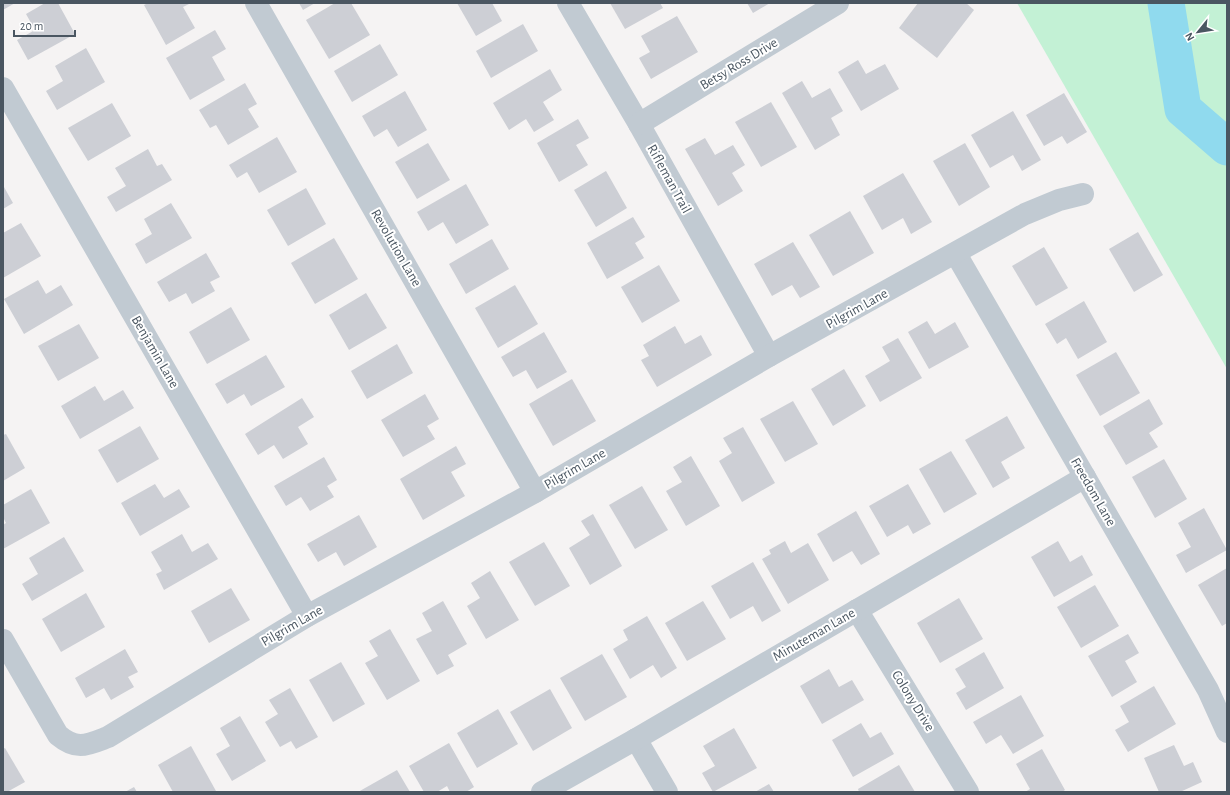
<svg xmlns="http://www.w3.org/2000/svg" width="1230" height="795" font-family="'Alegreya Sans',sans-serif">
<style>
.green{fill:#c3f1d5}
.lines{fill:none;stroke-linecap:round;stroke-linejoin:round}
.river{stroke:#90daee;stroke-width:37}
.building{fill:#cdcfd5}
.minor{stroke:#c1cad2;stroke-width:22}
.labels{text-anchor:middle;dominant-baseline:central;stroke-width:4;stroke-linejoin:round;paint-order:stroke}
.street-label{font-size:14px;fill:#4a5661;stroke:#fff}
</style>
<rect width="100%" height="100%" fill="#f5f3f3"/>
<path class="green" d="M1017,3H1227V369Z"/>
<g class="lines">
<path class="river" d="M1166,3L1183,109L1227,147"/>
</g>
<g class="building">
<path d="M3,3H15L3,10Z"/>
<path d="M45,3H58L75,34L28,60L17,40L35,30L26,14Z"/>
<path d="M148,3H191L183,7L195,28L166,45L144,5Z"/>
<path d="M299,3H315L303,10Z"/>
<path d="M335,3H351L370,35L329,59L306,20Z"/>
<path d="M457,3H492L502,21L476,36Z"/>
<path d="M610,3H660L663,8L625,29Z"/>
<path d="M747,3H770L753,13Z"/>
<path d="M918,3H966L974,10L937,58L899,28Z"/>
<path d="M677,16L698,52L651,79L639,58L650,52L641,36Z"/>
<path d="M523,24L538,51L491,78L476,51Z"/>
<path d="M215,30L226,49L212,57L225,80L190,100L166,58Z"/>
<path d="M380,44L398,75L352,102L334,71Z"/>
<path d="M86,48L105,82L57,110L46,91L63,81L55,66Z"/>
<path d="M858,60L866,74L885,64L899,89L861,111L838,72Z"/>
<path d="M550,69L562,90L543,102L554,120L534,132L526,119L509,130L493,103Z"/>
<path d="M802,81L812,98L830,88L843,111L831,118L840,135L815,150L782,93Z"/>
<path d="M245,83L257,104L248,109L259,127L228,145L216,125L210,128L199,110Z"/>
<path d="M405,91L427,130L398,147L387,129L374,137L362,116Z"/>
<path d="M1064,93L1087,132L1067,144L1062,136L1044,146L1026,115Z"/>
<path d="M771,102L797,147L761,167L735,122Z"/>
<path d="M112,103L131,136L88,161L68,128Z"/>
<path d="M1013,111L1041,160L1022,171L1013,155L990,168L971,135Z"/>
<path d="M578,119L589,138L576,145L588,165L559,182L537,143Z"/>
<path d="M277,137L297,172L259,193L247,172L237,178L229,165Z"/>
<path d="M705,138L715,155L733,145L745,165L732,173L743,191L718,206L685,149Z"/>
<path d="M428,143L450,180L417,199L395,162Z"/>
<path d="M965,143L990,187L959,206L933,161Z"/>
<path d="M148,149L157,166L162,164L172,180L116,212L107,197L126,186L115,168Z"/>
<path d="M606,171L627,208L596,227L574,190Z"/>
<path d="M903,173L932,222L911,234L903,218L882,230L863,196Z"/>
<path d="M466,184L489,225L456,244L443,222L428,231L417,212Z"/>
<path d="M4,187L13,203L3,209V188Z"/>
<path d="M306,188L326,224L288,246L267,210Z"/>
<path d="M171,203L192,238L146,264L135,244L152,234L144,219Z"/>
<path d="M850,211L874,253L833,276L809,235Z"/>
<path d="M633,217L645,237L635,243L644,258L607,279L587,243Z"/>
<path d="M21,223L41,256L3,278V233Z"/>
<path d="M1138,232L1163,275L1134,292L1109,249Z"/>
<path d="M334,238L358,279L315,304L291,263Z"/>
<path d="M492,239L509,269L466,294L449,264Z"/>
<path d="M793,242L820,287L800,298L792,285L772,296L754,264Z"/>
<path d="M1044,247L1068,288L1036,306L1012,266Z"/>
<path d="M206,253L220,277L210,282L215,291L192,304L186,293L169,302L157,282Z"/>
<path d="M659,265L680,301L642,323L621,287Z"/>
<path d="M38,280L46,294L61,285L73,305L24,334L4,299Z"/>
<path d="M515,285L538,324L498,348L475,308Z"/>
<path d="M366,293L387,328L349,350L329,315Z"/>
<path d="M1084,301L1107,342L1078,359L1066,338L1057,344L1045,324Z"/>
<path d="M231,307L250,340L207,364L189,332Z"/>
<path d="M927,321L935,334L955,322L969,347L929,369L908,332Z"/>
<path d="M79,324L99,358L58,381L38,346Z"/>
<path d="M675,326L685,344L701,335L712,355L657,387L641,360L649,356L643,345Z"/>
<path d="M544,332L567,372L537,389L526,370L513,377L501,357Z"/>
<path d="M898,338L922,378L880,402L865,376L890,361L882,347Z"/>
<path d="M397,344L413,373L367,399L351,371Z"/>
<path d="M1116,352L1140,393L1100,416L1076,375Z"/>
<path d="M266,355L285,387L251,406L244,394L227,404L215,384Z"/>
<path d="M844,369L866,406L833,426L811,389Z"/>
<path d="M572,379L596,421L553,446L529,404Z"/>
<path d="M95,386L104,401L123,390L134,408L80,439L61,406Z"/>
<path d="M425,394L439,419L427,426L435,439L403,457L381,420Z"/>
<path d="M302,398L314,417L298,427L308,444L283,459L274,445L258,455L245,434Z"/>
<path d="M1149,399L1163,424L1149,433L1158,447L1126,465L1103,426Z"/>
<path d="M793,401L818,444L785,462L760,419Z"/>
<path d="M1007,416L1025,448L1001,462L1010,478L993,488L965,440Z"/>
<path d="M140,426L159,459L117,483L98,450Z"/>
<path d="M743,427L775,483L742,502L719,461L732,453L723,438Z"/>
<path d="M6,434L25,468L3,481V435Z"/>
<path d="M456,446L466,464L451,472L465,496L423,520L400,479Z"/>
<path d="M951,451L977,494L944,513L919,469Z"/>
<path d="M691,456L720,506L686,526L666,491L682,482L673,467Z"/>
<path d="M324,457L337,480L327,486L334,497L310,511L301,497L286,506L274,486Z"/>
<path d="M1164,459L1187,499L1155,518L1132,477Z"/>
<path d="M155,484L164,498L179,489L190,507L140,536L121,503Z"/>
<path d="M908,484L931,524L913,534L908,525L887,537L869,506Z"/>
<path d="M642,486L668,530L635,549L609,505Z"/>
<path d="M31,489L50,523L3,549V525L6,523L3,517V505Z"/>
<path d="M1204,508L1227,550L1186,573L1176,555L1191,547L1178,523Z"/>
<path d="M856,511L880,554L861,565L852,551L833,562L817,534Z"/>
<path d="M593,514L622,566L590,585L569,548L590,535L581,521Z"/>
<path d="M359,515L377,547L344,566L336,552L318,562L307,544Z"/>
<path d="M182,534L192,552L208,543L218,559L164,590L156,574L162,571L151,552Z"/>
<path d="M64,537L84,571L32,601L22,584L38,574L29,558Z"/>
<path d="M785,541L791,553L808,543L829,580L788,604L762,559L771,554L769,550Z"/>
<path d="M1058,541L1070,562L1082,555L1093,575L1054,597L1031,557Z"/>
<path d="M544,542L570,586L535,606L509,562Z"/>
<path d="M753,562L781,611L762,622L753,606L730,619L711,586Z"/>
<path d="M1227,568V623L1222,626L1198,585Z"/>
<path d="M490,571L519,620L486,639L467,606L480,598L471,583Z"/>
<path d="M1095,585L1119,626L1081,648L1057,607Z"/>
<path d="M231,588L250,620L209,643L191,611Z"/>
<path d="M86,593L105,627L61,652L42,619Z"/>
<path d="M959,598L983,639L940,663L917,623Z"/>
<path d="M443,601L467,644L448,655L454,666L437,675L416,639L432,631L422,613Z"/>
<path d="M703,601L726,639L687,661L665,623Z"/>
<path d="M647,616L677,668L661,678L653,665L630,679L613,649L628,640L623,630Z"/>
<path d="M390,629L420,681L387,700L365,663L378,656L369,641Z"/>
<path d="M1128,634L1139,653L1125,661L1137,682L1112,697L1088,656Z"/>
<path d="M125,649L138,672L128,677L134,687L111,700L104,688L86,698L75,678Z"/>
<path d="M984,652L1004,688L966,710L956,693L966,687L955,669Z"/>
<path d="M602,654L627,697L585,721L560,678Z"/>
<path d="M341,662L365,704L333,722L309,680Z"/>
<path d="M829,669L839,687L852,680L864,700L822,724L800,686Z"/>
<path d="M1154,686L1176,724L1128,752L1115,730L1129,722L1120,706Z"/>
<path d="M290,688L318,737L296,749L291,741L280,747L265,722L278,714L269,700Z"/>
<path d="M550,689L572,728L533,751L510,712Z"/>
<path d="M1021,695L1044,736L1013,754L1001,735L986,744L973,722Z"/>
<path d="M498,709L518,744L477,768L457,733Z"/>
<path d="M240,716L266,761L232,781L216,754L230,746L220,728Z"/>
<path d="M861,723L870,738L881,732L894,754L853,777L832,740Z"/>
<path d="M734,728L757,768L713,792L702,773L715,766L703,746Z"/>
<path d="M449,743L474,787L466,792H450L447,786L437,792H424L409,766Z"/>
<path d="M1174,745L1184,766L1193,762L1202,782L1180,792H1159L1144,758Z"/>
<path d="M191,746L216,791L214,792H173L158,765Z"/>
<path d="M5,748L25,782L7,792H3V749Z"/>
<path d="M1042,749L1065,790L1062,792H1025L1030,789L1016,764Z"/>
<path d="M899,765L915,792H859L858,789Z"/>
<path d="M397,770L410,792H358Z"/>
<path d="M769,784L774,792H755Z"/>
<path d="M134,787L137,792H125Z"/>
</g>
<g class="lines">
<g class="minor">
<path d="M256,3L535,492"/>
<path d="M568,3L639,124L769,356"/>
<path d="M3,88L307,616"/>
<path d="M639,124L838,3"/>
<path d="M956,254L1208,690L1227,732"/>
<path d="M857,610L968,792"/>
<path d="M3,640L58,735C77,751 87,745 108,737L307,616L535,492L769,356L1025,214L1059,200L1083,194"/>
<path d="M636,739L667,792"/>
<path d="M542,792L636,739L1085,477"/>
</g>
</g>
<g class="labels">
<g class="street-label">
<text transform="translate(739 64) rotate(-31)">Betsy Ross Drive</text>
<text transform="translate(669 179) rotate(61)">Rifleman Trail</text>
<text transform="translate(396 248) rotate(60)">Revolution Lane</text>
<text transform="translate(857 309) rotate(-29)">Pilgrim Lane</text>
<text transform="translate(155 352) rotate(60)">Benjamin Lane</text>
<text transform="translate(575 469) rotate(-30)">Pilgrim Lane</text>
<text transform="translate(1093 492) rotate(60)">Freedom Lane</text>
<text transform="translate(292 626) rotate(-30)">Pilgrim Lane</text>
<text transform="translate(814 635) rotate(-30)">Minuteman Lane</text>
<text transform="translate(913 701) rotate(58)">Colony Drive</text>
</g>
</g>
<rect width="1230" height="795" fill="none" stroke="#4a5661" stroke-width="8"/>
<g transform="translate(1198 32) rotate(240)" stroke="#ffffff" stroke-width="3" paint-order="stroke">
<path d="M0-3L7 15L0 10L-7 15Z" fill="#4a5661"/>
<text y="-6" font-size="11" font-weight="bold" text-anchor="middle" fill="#4a5661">N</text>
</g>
<path d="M14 30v6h61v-6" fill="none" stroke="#4a5661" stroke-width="2"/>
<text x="20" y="30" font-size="12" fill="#4a5661" stroke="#ffffff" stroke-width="3" paint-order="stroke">20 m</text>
</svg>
